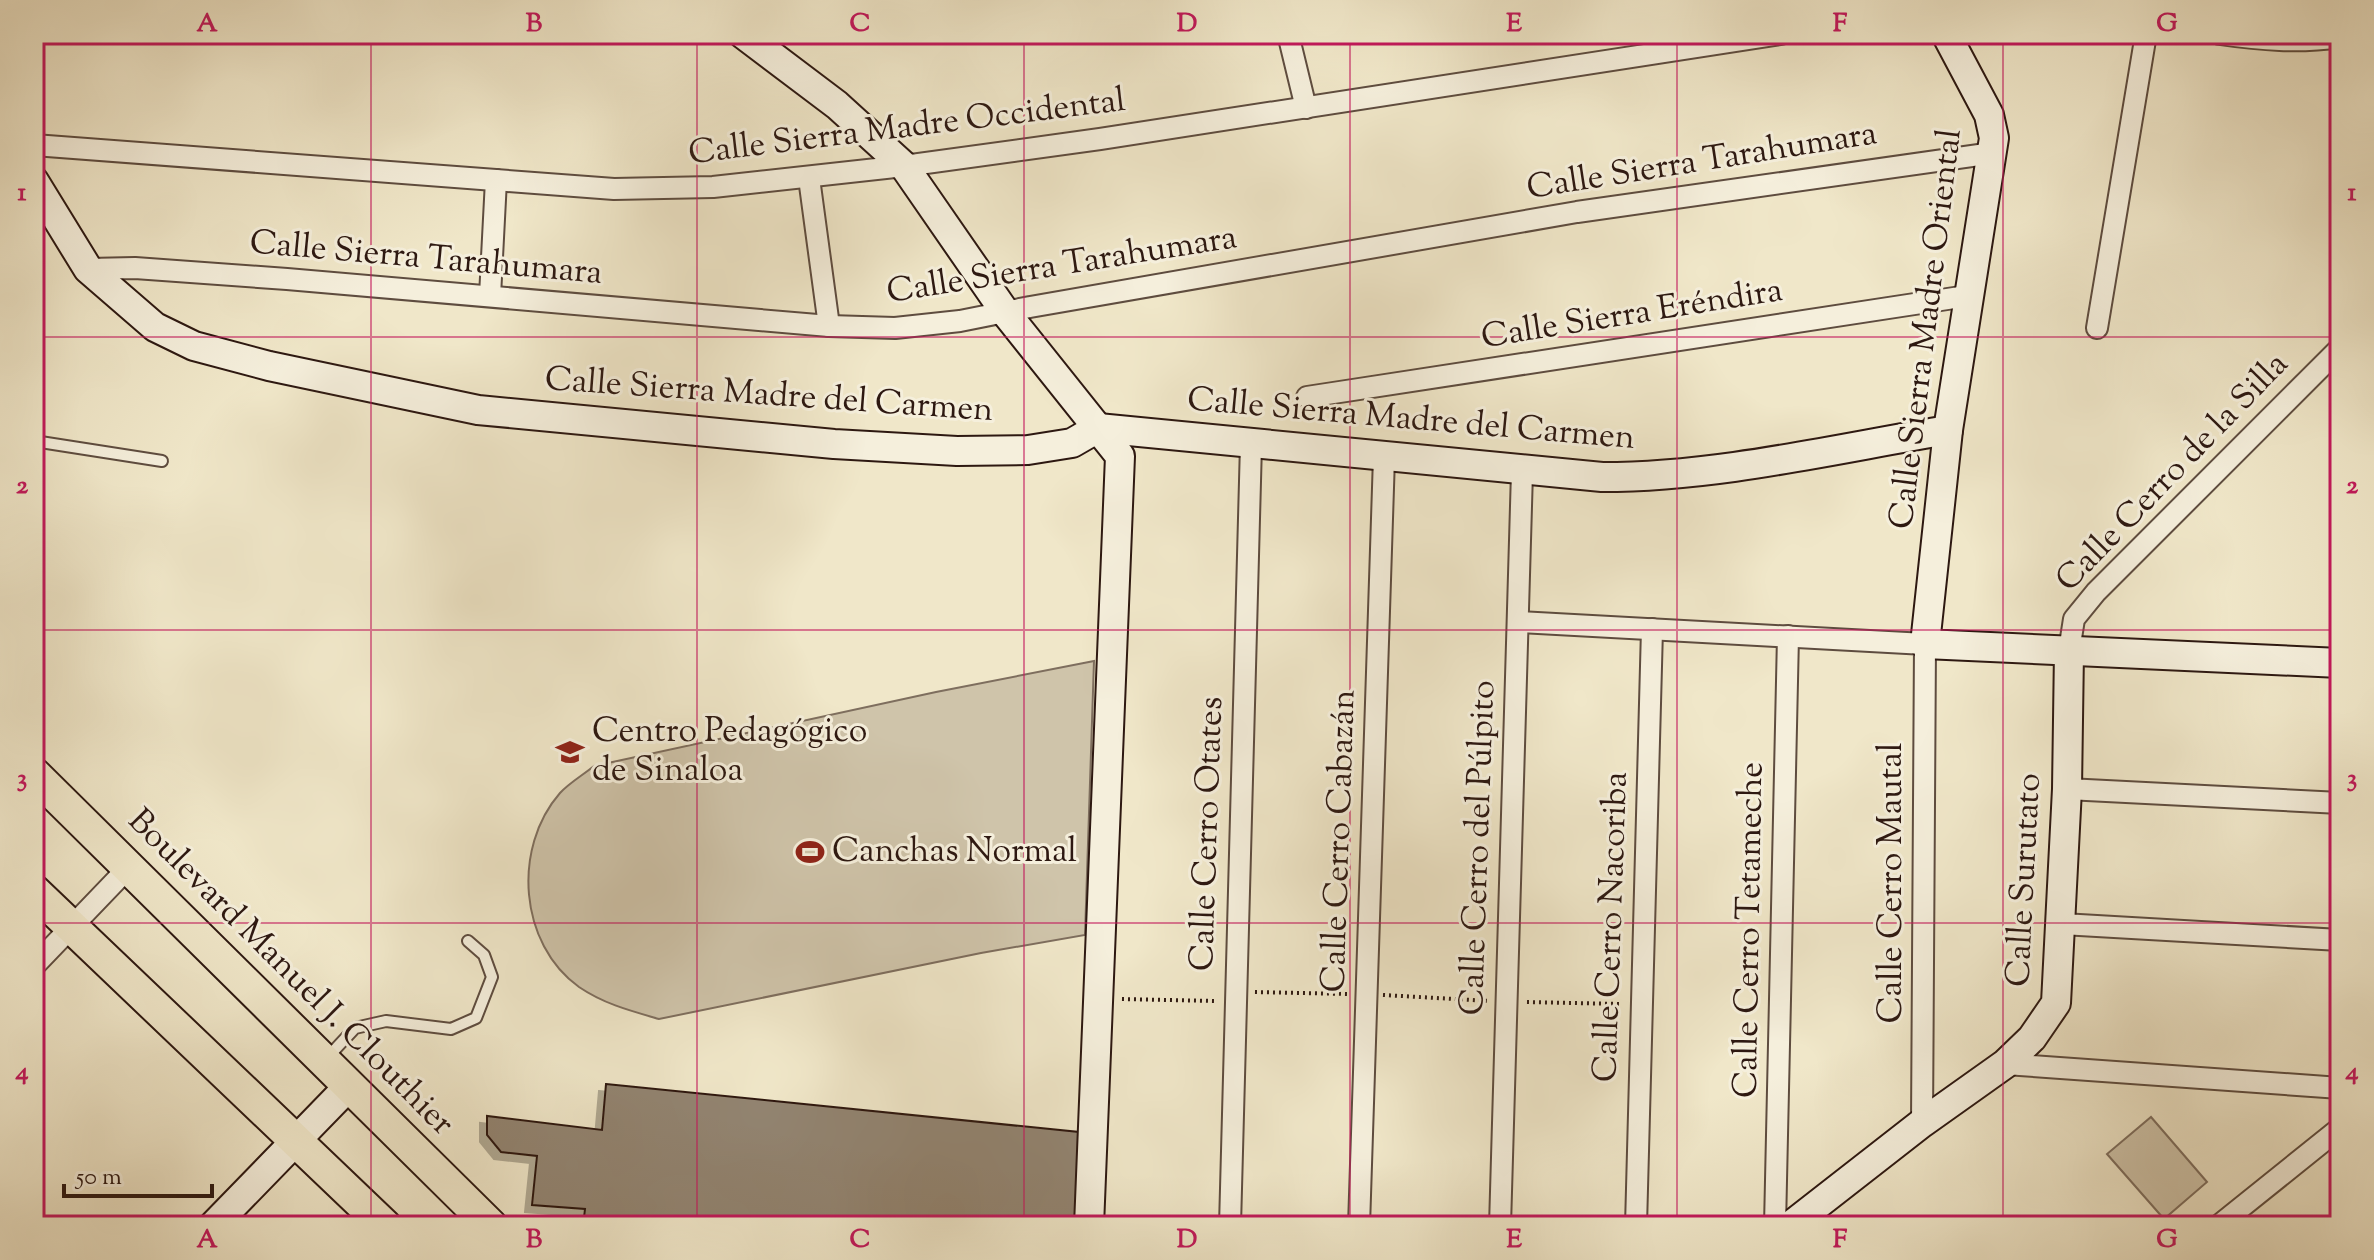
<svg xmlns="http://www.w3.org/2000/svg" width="2374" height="1260" font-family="'Sorts Mill Goudy',serif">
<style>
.green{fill:#cfc4aa;stroke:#7e6e5e;stroke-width:2}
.building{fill:#928471;stroke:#2d1811;stroke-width:2;filter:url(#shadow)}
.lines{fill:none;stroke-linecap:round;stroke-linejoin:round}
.lane-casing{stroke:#5e4c3f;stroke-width:14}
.street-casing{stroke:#5e4c3f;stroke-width:24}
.secondary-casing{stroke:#2d1811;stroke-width:32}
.primary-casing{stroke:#2d1811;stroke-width:36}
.path{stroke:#2d1811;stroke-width:4;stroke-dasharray:2 4;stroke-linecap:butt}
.lane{stroke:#f5efdc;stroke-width:10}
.street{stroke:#f5efdc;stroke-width:20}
.secondary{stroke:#f5efdc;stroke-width:28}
.primary{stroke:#f0e7c9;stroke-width:32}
.grid{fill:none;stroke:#c2185b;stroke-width:2;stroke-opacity:0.55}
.labels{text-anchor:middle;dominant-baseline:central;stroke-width:6;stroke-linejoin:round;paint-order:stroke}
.street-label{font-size:34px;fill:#2d1811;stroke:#f5efdc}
.poi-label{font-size:34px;fill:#2d1811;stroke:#f5efdc;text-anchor:start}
.neatline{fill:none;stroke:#c2185b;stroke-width:3}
.grid-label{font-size:26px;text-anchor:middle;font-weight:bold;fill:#c2185b}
</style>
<defs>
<filter id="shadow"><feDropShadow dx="-7" dy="7" stdDeviation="0" flood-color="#0004"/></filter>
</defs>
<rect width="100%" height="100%" fill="#f0e7c9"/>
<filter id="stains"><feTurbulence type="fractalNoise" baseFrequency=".0025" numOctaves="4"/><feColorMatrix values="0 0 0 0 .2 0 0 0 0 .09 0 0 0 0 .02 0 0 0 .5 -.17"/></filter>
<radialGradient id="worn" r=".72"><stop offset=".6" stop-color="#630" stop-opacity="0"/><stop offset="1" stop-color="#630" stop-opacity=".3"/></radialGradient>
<g class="green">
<path d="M1094,661L1085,935L981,953L659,1019C631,1011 604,1004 579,987C519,944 512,848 560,793C569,783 583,775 594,766L936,692Z"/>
<path d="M2151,1117L2207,1182L2164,1219L2107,1154Z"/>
</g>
<path class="building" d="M606,1084L1079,1132L1078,1226H583L585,1209L532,1205L537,1156L501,1152L487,1135V1116L602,1130Z"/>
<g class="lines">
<defs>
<g id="lane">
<path d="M34,441L162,461"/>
<path d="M326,1059L355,1028L386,1021L451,1029L476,1018L492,977L484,955L468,941"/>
</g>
<g id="street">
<path d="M1288,34L1306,108"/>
<path d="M2220,34C2261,40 2298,43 2340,37"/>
<path d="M34,145L614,189L713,187L904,166L1100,139L1781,34"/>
<path d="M809,178L829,326"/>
<path d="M88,269L135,268L287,279L829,326L895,328L960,321L1030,307L1577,212L1993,153"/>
<path d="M490,296L496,180"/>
<path d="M2097,328L2146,34"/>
<path d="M1307,397L1967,296"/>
<path d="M1518,622L1925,644L1922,1123"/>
<path d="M2069,651L2074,619L2096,592L2340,348"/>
<path d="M2067,789L2340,803"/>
<path d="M2062,924L2340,940"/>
<path d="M34,966L129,867"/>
<path d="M2005,1064L2340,1088"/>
<path d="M1230,1226L1251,444"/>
<path d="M1359,1226L1384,457"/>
<path d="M1500,1226L1522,472"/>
<path d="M1636,1226L1652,629"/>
<path d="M1775,1226L1788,636"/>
<path d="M2218,1226L2340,1128"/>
</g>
<g id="secondary">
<path d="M743,34L837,105L904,166L1005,312L1120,456L1089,1226"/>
<path d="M1946,34L1989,115L1994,138L1948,430L1925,644L2340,663"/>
<path d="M34,181L88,269L155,327L194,346L269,366L478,410L834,444L957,451L1028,450L1072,443L1098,428L1602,477C1718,477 1834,449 1948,430"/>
<path d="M213,1226L349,1086"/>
<path d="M1790,1226L1922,1123L2005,1064L2032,1038L2056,1003L2067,789L2069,651"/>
</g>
<g id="primary">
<path d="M34,774L491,1226"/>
<path d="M34,891L385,1226"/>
</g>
</defs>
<use href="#lane" class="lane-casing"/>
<use href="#street" class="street-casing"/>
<use href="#secondary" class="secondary-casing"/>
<use href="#primary" class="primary-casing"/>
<g class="path">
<path d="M1255,992L1350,994"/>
<path d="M1383,995L1490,1001"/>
<path d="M1122,999L1217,1001"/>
<path d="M1527,1002L1622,1004"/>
</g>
<use href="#lane" class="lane"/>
<use href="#street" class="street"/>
<use href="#secondary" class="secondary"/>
<use href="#primary" class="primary"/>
</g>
<path class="grid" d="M371,34V1226M697,34V1226M1024,34V1226M1350,34V1226M1677,34V1226M2003,34V1226M34,337H2340M34,630H2340M34,923H2340"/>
<defs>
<symbol id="university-bare" viewBox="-9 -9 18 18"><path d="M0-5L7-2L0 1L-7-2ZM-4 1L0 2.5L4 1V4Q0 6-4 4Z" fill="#8f2418" stroke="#f5efdc" stroke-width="2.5" paint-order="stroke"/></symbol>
<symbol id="stadium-bare" viewBox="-9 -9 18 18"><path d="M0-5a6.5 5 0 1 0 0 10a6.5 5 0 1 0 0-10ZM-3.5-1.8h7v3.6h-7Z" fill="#8f2418" stroke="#f5efdc" stroke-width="2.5" paint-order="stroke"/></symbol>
</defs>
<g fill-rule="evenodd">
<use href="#university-bare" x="550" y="732" width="40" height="40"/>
<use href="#stadium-bare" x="790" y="832" width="40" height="40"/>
</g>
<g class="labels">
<g class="street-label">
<text transform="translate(907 128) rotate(-7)">Calle Sierra Madre Occidental</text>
<text transform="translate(1702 162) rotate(-9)">Calle Sierra Tarahumara</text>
<text transform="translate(426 259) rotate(5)">Calle Sierra Tarahumara</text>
<text transform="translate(1062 266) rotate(-9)">Calle Sierra Tarahumara</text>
<text transform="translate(1632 315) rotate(-9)">Calle Sierra Eréndira</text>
<text transform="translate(1927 329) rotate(-83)">Calle Sierra Madre Oriental</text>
<text transform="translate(769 396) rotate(4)">Calle Sierra Madre del Carmen</text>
<text transform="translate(1411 420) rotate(5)">Calle Sierra Madre del Carmen</text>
<text transform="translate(2173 473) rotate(-46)">Calle Cerro de la Silla</text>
<text transform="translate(1208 834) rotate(-88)">Calle Cerro Otates</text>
<text transform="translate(1340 841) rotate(-88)">Calle Cerro Cabazán</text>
<text transform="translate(1479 848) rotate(-88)">Calle Cerro del Púlpito</text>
<text transform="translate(2025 880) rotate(-87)">Calle Surutato</text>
<text transform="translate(1892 883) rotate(-90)">Calle Cerro Mautal</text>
<text transform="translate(1612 927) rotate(-88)">Calle Cerro Nacoriba</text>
<text transform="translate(1750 930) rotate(-89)">Calle Cerro Tetameche</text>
<text transform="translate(290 973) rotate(45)">Boulevard Manuel J. Clouthier</text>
</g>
<g class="poi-label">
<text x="592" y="732">Centro Pedagógico<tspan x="592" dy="39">de Sinaloa</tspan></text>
<text x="832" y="852">Canchas Normal</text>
</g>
</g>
<rect width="2374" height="1260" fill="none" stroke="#f0e7c9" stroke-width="88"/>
<path d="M64 1184v12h148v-12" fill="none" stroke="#2d1811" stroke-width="4"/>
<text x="76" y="1184" font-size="24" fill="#2d1811" stroke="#f5efdc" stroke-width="6" paint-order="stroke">50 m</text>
<rect x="44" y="44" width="2286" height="1172" class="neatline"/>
<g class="grid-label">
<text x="207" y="31">A</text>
<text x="534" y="31">B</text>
<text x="860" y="31">C</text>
<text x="1187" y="31">D</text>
<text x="1514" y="31">E</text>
<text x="1840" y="31">F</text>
<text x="2167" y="31">G</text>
<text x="22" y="200">1</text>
<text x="2352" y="200">1</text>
<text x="22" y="493">2</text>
<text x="2352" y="493">2</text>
<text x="22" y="786">3</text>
<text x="2352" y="786">3</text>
<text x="22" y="1079">4</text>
<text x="2352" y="1079">4</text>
<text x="207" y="1247">A</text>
<text x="534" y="1247">B</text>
<text x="860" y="1247">C</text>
<text x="1187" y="1247">D</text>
<text x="1514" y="1247">E</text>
<text x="1840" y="1247">F</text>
<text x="2167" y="1247">G</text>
</g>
<rect width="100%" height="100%" filter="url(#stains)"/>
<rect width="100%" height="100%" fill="url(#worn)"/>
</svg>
